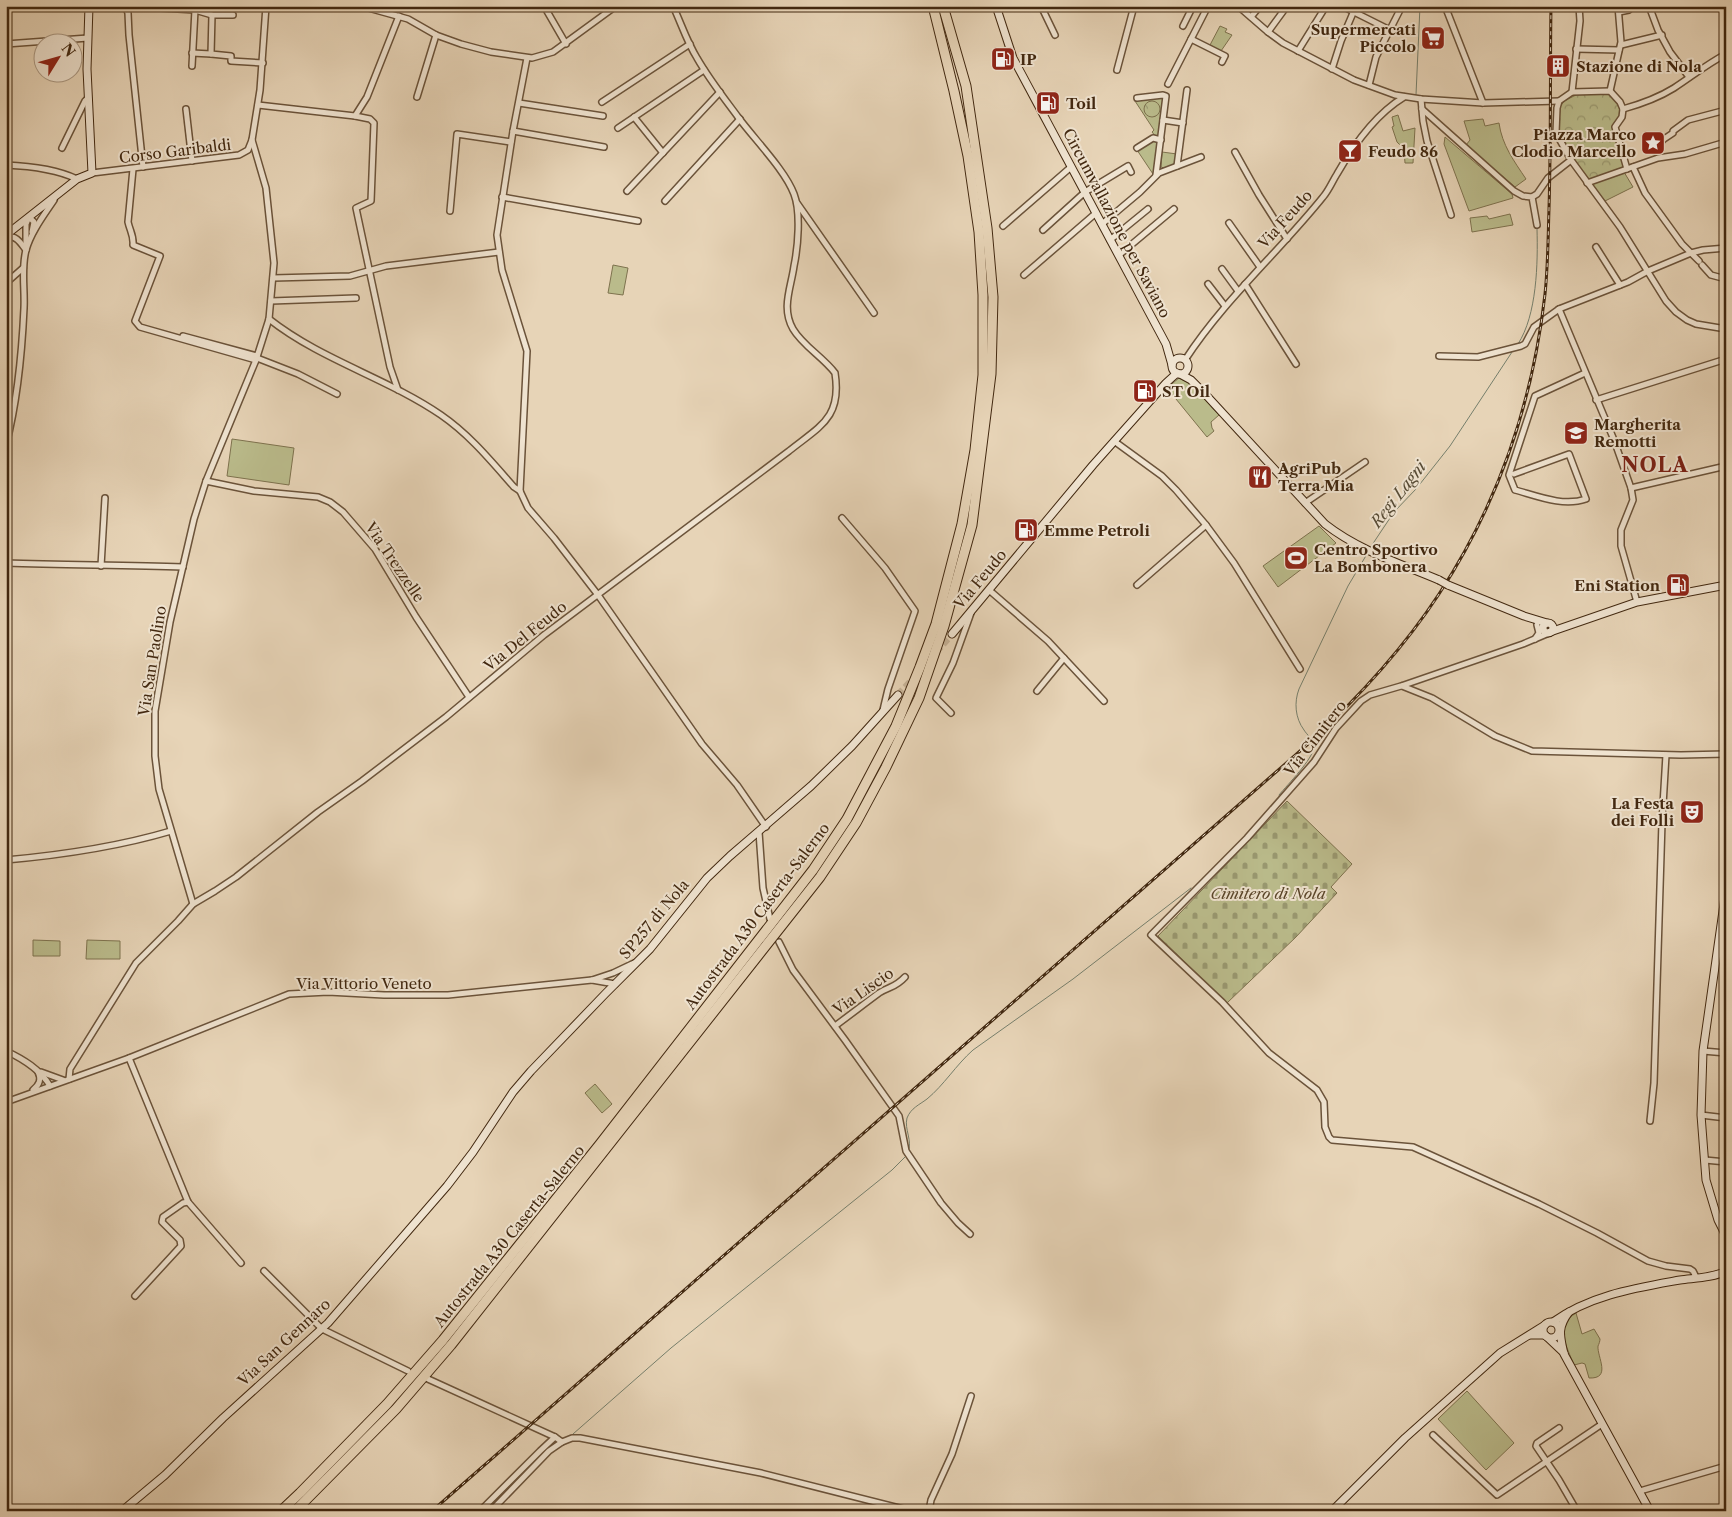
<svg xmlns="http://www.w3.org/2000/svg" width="1732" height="1517" font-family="'Libre Caslon Text',serif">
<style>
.grass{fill:#babb8b;stroke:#7e724e}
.forest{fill:url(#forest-crowns);stroke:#7e724e}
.cemetery{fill:url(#cemetery-stones);stroke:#7e724e}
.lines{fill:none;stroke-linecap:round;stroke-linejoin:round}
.stream{stroke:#767f6c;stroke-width:1}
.secondary-tunnel{stroke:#c6b296;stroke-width:7;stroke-dasharray:7 3.5;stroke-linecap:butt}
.street-casing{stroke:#6b533a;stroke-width:8}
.secondary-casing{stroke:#422810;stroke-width:9}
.highway-casing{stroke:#422810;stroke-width:11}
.street{stroke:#efe3d0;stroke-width:5}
.secondary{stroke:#efe3d0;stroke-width:7}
.highway{stroke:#e7d4b7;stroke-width:9}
.rail-casing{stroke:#422810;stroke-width:3}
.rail{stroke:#efe3d0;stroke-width:1;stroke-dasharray:4;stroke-linecap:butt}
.secondary-bridge-casing{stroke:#422810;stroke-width:9;stroke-linecap:butt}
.secondary-bridge{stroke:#efe3d0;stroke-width:7}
.labels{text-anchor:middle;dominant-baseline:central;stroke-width:4;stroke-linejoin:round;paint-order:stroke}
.poi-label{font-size:15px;font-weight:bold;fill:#422810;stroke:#efe3d0;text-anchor:start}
.street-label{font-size:15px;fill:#422810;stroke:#efe3d0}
.park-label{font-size:15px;font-style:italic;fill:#5a4529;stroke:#efe3d0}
.water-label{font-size:16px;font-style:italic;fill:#584c36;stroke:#efe3d0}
.district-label{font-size:20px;font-weight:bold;letter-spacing:1px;fill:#7a1f14;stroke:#efe3d0}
</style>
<defs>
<pattern id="forest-crowns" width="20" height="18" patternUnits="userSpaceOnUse" patternTransform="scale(1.25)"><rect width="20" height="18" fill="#babb8b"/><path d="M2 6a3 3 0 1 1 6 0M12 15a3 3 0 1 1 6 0" fill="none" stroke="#999870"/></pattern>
<pattern id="cemetery-stones" width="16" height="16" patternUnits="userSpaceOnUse" patternTransform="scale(1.25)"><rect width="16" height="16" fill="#babb8b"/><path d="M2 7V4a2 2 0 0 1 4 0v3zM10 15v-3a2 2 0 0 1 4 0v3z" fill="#999870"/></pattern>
</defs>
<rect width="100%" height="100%" fill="#e7d4b7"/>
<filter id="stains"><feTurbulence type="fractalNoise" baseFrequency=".004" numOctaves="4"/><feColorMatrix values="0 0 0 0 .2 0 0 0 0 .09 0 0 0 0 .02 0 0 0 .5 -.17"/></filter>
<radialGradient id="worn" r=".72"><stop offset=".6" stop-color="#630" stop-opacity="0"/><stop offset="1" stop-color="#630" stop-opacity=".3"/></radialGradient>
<g class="grass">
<path d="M1220,26L1227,29L1225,32L1232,35L1221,51L1210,45Z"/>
<path d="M1164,97L1159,138L1156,137L1152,132L1154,130L1135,101Z"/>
<path d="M1398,115L1403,131L1415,128L1413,163H1405L1404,149L1397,142L1392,127L1394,126L1392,117Z"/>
<path d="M1483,119L1485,126L1499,123C1502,145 1514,161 1526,179L1515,187L1466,145L1470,140L1464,121Z"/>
<path d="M1445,137L1512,194L1513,198L1469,211L1444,144Z"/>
<path d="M1153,140L1158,142L1153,174L1137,150Z"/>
<path d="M1162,152L1177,154L1175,164L1164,168L1161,167Z"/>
<path d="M1624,172L1633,187L1605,201L1590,183Z"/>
<path d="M1510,214L1513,225L1472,232L1470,218L1487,216L1489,219Z"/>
<path d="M613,265L628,268L623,295L608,293Z"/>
<path d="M1179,378L1191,384L1219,415L1211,422L1212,428L1214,431L1207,437L1167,388Z"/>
<path d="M232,439L294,448L289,485L227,476Z"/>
<path d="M1319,526L1336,543L1278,587L1263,566Z"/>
<path d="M33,940L60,941V956H33Z"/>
<path d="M87,940L120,941V959H86Z"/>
<path d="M595,1084L612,1104L602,1113L585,1093Z"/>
<path d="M1576,1313L1582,1334L1594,1329L1600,1339C1600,1341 1599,1344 1598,1346C1597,1357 1612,1379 1589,1378L1585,1364L1582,1363L1574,1365C1567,1347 1554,1326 1576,1313Z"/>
<path d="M1467,1391L1514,1443L1486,1470L1438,1419Z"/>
</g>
<g class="forest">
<path d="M1608,93L1616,99L1622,112L1614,127L1627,169L1587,181L1558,133L1560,107L1564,101L1578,94Z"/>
<circle cx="1152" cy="109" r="8"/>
</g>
<path class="cemetery" d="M1287,801L1352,864L1331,887L1337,893L1296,937L1227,1003L1158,936Z"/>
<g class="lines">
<g class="stream">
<path d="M1416,95L1420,6"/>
<path d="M1518,344C1537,315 1538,263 1537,229"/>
<path d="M1370,548L1394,512L1416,489L1450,446L1514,349"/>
<path d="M1279,795C1288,784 1313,759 1314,747C1314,740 1307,735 1304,730C1295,718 1294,702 1299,689L1348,586L1367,554"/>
<path d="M908,1152C913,1141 904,1129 907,1118C911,1108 919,1105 927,1099C944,1085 956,1065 973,1050L1073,979L1191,888"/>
<path d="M573,1434L671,1348L892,1170L906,1156"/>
<path d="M541,1454L556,1442"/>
<path d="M487,1511L538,1457"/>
</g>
<g class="secondary-tunnel">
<path d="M936,652L952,634"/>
<path d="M898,695L914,678"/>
</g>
<defs>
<g id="street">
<path d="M125,6L128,13L129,35L143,167"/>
<path d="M126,6L195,10L212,15H233"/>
<path d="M361,6L408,19L436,35L461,44L491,52L532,58L553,52L616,6"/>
<path d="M544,6L566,44"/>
<path d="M1041,6L1055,35"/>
<path d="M1238,6L1268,32L1283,43L1354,80L1395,95L1421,99L1483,103L1559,101"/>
<path d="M1342,6L1390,30"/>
<path d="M1445,6L1483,103"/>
<path d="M1649,6L1658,30L1670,52L1689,77"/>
<path d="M1619,12L1629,10L1633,6"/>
<path d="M212,15L211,54L231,56V61L263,63"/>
<path d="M1251,17L1260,6"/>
<path d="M1183,26L1193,6"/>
<path d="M1268,32L1287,6"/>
<path d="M1191,39L1225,56L1222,62"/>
<path d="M6,44L88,38"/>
<path d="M1621,45L1662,35"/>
<path d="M1576,49L1619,50"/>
<path d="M1298,51L1326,6"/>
<path d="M192,53L211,54"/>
<path d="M527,58L513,131L497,235L502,270L527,351L520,491L528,508L554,538L598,595L702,744L737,785L766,827"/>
<path d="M192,66L195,10"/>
<path d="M1332,69L1341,41L1356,6"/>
<path d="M1117,70L1134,6"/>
<path d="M1168,84L1208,6"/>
<path d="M1369,85L1376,57L1402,6"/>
<path d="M1610,91L1621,42L1618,6"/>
<path d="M1572,92L1580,21L1579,6"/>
<path d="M417,97L436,35"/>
<path d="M1137,98L1163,95L1166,96L1156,175"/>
<path d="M1421,99L1423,121L1427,141L1451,215"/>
<path d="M602,102L690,44"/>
<path d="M519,103L603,116"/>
<path d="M258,105L355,116L367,97L399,16"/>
<path d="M186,109L192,161"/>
<path d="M1422,109L1514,191L1523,196L1532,197L1537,225"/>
<path d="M1623,109C1641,104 1658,98 1674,88C1691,77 1707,64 1726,54"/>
<path d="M355,116L370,119L374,123L371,201L356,208L390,367L398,390"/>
<path d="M634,117L663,153"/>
<path d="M1163,120L1183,123"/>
<path d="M618,128L704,70"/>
<path d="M513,131L604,147"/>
<path d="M62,148L85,101L88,98"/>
<path d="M1137,148L1153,138L1161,140"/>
<path d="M1655,148L1664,139L1673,133V131L1688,120L1726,110"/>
<path d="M1235,152L1259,195L1287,239"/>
<path d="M6,165C29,166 56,169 77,179"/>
<path d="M1177,166L1187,90"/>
<path d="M1633,167L1645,193L1682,244L1699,261"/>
<path d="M133,169L128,222C130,231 134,236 133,245L160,256L135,321L140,327L256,360"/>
<path d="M1627,169L1615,127L1622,117L1623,109L1620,102L1610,91L1572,92L1559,101L1557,108L1556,133L1571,160L1620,227L1666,301L1676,312L1687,320L1696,324L1726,329"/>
<path d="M92,173L239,155L248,150L252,140L260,90L266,6"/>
<path d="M1587,183L1658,158L1685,154L1726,142"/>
<path d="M627,191L720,92"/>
<path d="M502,197L638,221"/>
<path d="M1532,197L1537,194L1548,178L1571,160"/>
<path d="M665,201L740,119"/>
<path d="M797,203L874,313"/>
<path d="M450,211L457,134L511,142"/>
<path d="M1229,223L1260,267"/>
<path d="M1102,224L1140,192L1159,173L1201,157"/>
<path d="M1003,226L1071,167"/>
<path d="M1043,230L1085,192L1128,166L1131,172"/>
<path d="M6,236C17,236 20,242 26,250"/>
<path d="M1110,240L1148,209"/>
<path d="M1596,247L1620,285"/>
<path d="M26,248V224L29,217L34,222L32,232"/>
<path d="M1119,255L1174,209"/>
<path d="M1702,265L1711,275L1726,279"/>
<path d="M1222,269L1238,291"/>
<path d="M1024,275L1096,213"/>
<path d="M273,278L350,276L386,266L499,252"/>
<path d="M6,283L23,268"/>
<path d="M1208,284L1225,306"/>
<path d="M1245,284L1296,364"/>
<path d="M271,301L356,298"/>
<path d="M1559,309L1614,440L1631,488L1633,500L1621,530V546L1637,602"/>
<path d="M269,319C321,360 387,378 441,415C470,435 491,461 514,487L520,491"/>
<path d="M183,336L257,356"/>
<path d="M1439,356L1478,357L1521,346L1525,344L1534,327L1559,309L1628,282L1648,271L1691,253L1703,250L1726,248"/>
<path d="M257,358L298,374L337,394"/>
<path d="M1185,360C1224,300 1278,253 1323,197C1329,190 1332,182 1337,174C1353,146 1376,114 1404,97"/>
<path d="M1596,400L1726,359"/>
<path d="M1114,441L1162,476L1176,490L1206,525L1234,563L1300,669"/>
<path d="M6,445C17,403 22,352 24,308C25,289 21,269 26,250C31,232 44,215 54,200"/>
<path d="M1514,474L1569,454L1586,499C1563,507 1537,496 1515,490L1509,475L1535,396L1585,373"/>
<path d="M206,481L254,491L318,497L330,502L343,512L375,549L416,617L469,697"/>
<path d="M1631,488L1726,466"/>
<path d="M1305,503L1365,462"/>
<path d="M842,518L885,568L915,611L888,689L883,710"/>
<path d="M6,563C65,565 124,565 183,567"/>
<path d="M101,566L105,498"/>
<path d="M1137,585L1206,525"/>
<path d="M989,590L1048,641L1104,701"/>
<path d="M1549,633L1523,644L1401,686L1370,695L1361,701L1336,728L1314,762L1247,838L1151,935L1222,1002L1269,1053L1317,1090L1324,1102L1325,1127L1329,1137L1332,1140L1413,1147L1539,1204L1597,1233L1648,1261L1666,1266L1690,1269L1693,1271L1696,1277"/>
<path d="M1535,639L1539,633L1537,625"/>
<path d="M1402,686L1432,698L1495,736L1532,751L1681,755L1726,754"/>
<path d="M1037,691L1064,658"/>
<path d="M951,713L936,698L953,663L971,613"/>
<path d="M759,832L763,888L770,919"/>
<path d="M6,860C62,855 117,847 171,831"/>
<path d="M193,904L159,789L155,756V711L170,622L194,519L206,481L256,360L269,319L274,263L266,188L252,140"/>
<path d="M779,942L793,970L845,1040L899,1116L906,1151L941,1203L958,1223L970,1234"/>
<path d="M592,980L615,984"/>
<path d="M835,1026C850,1015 864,1004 879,993C890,986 895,988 905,977"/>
<path d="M6,1051C23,1059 40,1069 50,1086"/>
<path d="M1703,1051L1726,1053"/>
<path d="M129,1058L188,1202L241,1263"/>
<path d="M41,1072L63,1080"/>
<path d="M69,1079L70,1069L136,963L178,921L193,904L215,891L236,877L318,812L362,781L446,717L544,635L789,451C820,426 842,418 835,373C823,357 803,346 793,329C781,308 791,288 794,266C798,247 801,212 794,194C785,170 755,140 738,117C724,98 709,79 697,58C687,42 681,23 673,6"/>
<path d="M33,1090C39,1085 42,1080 38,1072"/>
<path d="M6,1102L129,1058L289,994L328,992L384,995H448L592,980L613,973L634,963"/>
<path d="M1701,1115L1726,1118"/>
<path d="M1650,1121L1654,1083L1662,822L1666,755"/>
<path d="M1705,1160L1726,1162"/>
<path d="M264,1271L322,1329L408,1371"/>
<path d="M135,1296L181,1246L180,1240L162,1222L163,1217L183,1203L188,1202"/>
<path d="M428,1379L555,1437L562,1442L572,1438H580L761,1473L911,1511"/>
<path d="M1559,1428L1537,1443L1536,1446L1559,1480L1577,1511"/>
<path d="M1433,1435L1497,1495L1602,1424"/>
<path d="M1640,1491L1726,1466"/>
<path d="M480,1511L540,1451L555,1437"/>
<path d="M491,1511L549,1451L562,1442"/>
<path d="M929,1511L931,1500L952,1454L971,1396"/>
</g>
<g id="secondary">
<path d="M996,6L1013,58L1166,344L1172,365"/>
<path d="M6,235L77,179L92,173L87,69L89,6"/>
<circle cx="1180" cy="366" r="8"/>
<path d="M1180,374L1191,380L1206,395L1325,524C1358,550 1401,564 1439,580"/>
<path d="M1448,585L1524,616L1547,623"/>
<circle cx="1548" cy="628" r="5"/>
<path d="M1550,632L1637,602L1726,585"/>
<path d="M952,634L1093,465L1166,383L1177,373"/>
<path d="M1726,890L1703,1051L1701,1115L1706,1180L1718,1220L1726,1236"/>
<path d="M1569,1312C1557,1328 1560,1336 1564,1354L1650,1511"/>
<path d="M1553,1322C1590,1295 1636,1288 1680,1280C1694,1278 1713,1278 1726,1271"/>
<circle cx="1551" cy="1330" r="8"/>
<path d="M1530,1335H1545L1564,1353"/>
<path d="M122,1511L165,1475L223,1418L328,1323L447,1186L473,1152L513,1092L531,1071L605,994L650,949L707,878L730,856L811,786L852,746L898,695"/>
<path d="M1332,1511L1405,1438L1500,1353L1545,1325"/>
</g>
<g id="highway">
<path d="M281,1511L300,1493L387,1404L443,1340L600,1144L813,870L847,819L896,726L920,667L936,624L962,524L975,450L983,375V295L979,232L968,156L954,91L933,6"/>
<path d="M295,1511L396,1409L451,1345L820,877L856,823L886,767L919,698L944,626L972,525L991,374L993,297L987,228L966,86L943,6"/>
</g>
</defs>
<use href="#street" class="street-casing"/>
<use href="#secondary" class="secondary-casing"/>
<use href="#highway" class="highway-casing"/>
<use href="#street" class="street"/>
<use href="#secondary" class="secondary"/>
<use href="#highway" class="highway"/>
<defs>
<path id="rail" d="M432,1511L1308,744C1357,699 1403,649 1439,594C1498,504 1533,401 1545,294C1548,266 1548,238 1549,209C1551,142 1550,74 1551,6"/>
</defs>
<use href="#rail" class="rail-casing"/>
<use href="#rail" class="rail"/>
<defs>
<path id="secondary-bridge" d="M1439,580L1448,585"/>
</defs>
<use href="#secondary-bridge" class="secondary-bridge-casing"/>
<use href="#secondary-bridge" class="secondary-bridge"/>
</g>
<defs>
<symbol id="supermarket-square" viewBox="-11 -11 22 22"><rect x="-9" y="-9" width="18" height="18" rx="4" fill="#8f2418" stroke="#efe3d0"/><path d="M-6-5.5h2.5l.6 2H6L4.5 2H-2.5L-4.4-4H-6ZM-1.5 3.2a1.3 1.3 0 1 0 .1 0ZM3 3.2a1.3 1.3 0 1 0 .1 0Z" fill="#fff"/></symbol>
<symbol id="fuel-square" viewBox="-11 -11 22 22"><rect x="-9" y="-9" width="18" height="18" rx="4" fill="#8f2418" stroke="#efe3d0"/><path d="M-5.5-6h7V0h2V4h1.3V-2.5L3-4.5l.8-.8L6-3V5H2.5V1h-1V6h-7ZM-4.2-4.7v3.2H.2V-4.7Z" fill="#fff"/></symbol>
<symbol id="building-square" viewBox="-11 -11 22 22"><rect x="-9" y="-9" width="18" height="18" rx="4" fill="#8f2418" stroke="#efe3d0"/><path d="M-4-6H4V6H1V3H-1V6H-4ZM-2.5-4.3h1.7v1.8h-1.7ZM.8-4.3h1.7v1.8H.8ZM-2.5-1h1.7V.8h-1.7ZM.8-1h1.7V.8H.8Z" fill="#fff"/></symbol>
<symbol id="sight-square" viewBox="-11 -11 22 22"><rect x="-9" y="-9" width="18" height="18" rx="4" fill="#8f2418" stroke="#efe3d0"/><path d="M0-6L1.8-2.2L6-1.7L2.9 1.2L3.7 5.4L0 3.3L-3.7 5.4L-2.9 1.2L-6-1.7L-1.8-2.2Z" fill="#fff"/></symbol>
<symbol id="bar-square" viewBox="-11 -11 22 22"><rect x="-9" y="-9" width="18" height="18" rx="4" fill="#8f2418" stroke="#efe3d0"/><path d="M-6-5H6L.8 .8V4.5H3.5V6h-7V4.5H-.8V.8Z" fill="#fff"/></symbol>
<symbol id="school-square" viewBox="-11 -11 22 22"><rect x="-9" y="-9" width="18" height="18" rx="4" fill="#8f2418" stroke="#efe3d0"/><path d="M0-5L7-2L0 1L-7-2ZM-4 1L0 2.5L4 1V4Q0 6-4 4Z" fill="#fff"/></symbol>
<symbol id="restaurant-square" viewBox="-11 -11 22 22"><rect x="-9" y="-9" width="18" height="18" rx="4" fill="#8f2418" stroke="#efe3d0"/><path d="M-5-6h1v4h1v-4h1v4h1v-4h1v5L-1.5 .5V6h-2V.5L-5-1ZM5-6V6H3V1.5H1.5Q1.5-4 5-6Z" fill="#fff"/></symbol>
<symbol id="stadium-square" viewBox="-11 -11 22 22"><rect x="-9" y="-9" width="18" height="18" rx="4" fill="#8f2418" stroke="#efe3d0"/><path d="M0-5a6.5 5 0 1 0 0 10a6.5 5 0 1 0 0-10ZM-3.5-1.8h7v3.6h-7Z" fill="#fff"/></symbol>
<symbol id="theatre-square" viewBox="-11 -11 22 22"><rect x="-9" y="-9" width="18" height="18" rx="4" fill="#8f2418" stroke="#efe3d0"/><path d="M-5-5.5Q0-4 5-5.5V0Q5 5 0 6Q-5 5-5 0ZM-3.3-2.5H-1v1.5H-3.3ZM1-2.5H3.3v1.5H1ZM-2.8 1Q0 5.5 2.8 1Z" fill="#fff"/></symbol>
</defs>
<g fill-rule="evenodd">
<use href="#supermarket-square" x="1419" y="24" width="28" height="28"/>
<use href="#fuel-square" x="989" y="45" width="28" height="28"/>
<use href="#building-square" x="1544" y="52" width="28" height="28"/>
<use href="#fuel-square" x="1034" y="89" width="28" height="28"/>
<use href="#sight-square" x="1639" y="129" width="28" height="28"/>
<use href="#bar-square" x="1336" y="137" width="28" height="28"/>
<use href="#fuel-square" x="1131" y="377" width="28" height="28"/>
<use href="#school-square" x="1562" y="419" width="28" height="28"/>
<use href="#restaurant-square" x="1246" y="463" width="28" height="28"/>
<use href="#fuel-square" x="1012" y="516" width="28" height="28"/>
<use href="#stadium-square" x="1282" y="544" width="28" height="28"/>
<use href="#fuel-square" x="1664" y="571" width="28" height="28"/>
<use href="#theatre-square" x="1678" y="798" width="28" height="28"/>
</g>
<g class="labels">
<g class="poi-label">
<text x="1416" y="29" text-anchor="end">Supermercati<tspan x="1416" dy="17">Piccolo</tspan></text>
<text x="1020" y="59">IP</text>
<text x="1576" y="66">Stazione di Nola</text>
<text x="1066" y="103">Toil</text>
<text x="1636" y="134" text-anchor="end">Piazza Marco<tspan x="1636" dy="17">Clodio Marcello</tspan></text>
<text x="1368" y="151">Feudo 86</text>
<text x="1162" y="391">ST Oil</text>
<text x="1594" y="424">Margherita<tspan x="1594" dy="17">Remotti</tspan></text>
<text x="1278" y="468">AgriPub<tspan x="1278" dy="17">Terra Mia</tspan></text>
<text x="1044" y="530">Emme Petroli</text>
<text x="1314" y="549">Centro Sportivo<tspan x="1314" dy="17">La Bombonera</tspan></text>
<text x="1660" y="585" text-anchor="end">Eni Station</text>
<text x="1674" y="803" text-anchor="end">La Festa<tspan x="1674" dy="17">dei Folli</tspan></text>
</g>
<g class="street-label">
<text transform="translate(175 151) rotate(-7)">Corso Garibaldi</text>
<text transform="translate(1285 219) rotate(-48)">Via Feudo</text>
<text transform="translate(1117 223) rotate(62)">Circumvallazione per Saviano</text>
<text transform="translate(395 562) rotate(56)">Via Trezzelle</text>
<text transform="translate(980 579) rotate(-50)">Via Feudo</text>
<text transform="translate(525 636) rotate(-39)">Via Del Feudo</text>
<text transform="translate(152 661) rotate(-81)">Via San Paolino</text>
<text transform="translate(1315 738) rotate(-52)">Via Cimitero</text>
<text transform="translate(757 916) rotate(-53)">Autostrada A30 Caserta-Salerno</text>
<text transform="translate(654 919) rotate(-50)">SP257 di Nola</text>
<text x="364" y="983">Via Vittorio Veneto</text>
<text transform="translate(863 991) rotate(-35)">Via Liscio</text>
<text transform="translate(509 1236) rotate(-51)">Autostrada A30 Caserta-Salerno</text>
<text transform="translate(284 1342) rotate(-43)">Via San Gennaro</text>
</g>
<g class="park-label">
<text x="1268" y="893">Cimitero di Nola</text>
</g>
<g class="water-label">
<text transform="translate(1398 494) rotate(-52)">Regi Lagni</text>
</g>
<g class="district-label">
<text x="1655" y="465">NOLA</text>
</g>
</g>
<rect width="1732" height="1517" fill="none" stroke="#e7d4b7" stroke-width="25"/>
<rect x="8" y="8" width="1717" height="1502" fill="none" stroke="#422810" stroke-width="2.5"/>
<rect x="12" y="12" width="1707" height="1492" fill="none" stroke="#422810"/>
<g transform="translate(58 58) rotate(53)"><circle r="24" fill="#efe3d0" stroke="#aa9883"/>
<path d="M0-4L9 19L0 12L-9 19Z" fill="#8f2418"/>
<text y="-8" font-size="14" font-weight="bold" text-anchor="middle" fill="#422810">N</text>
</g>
<rect width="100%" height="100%" filter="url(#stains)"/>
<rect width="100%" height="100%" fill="url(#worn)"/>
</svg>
